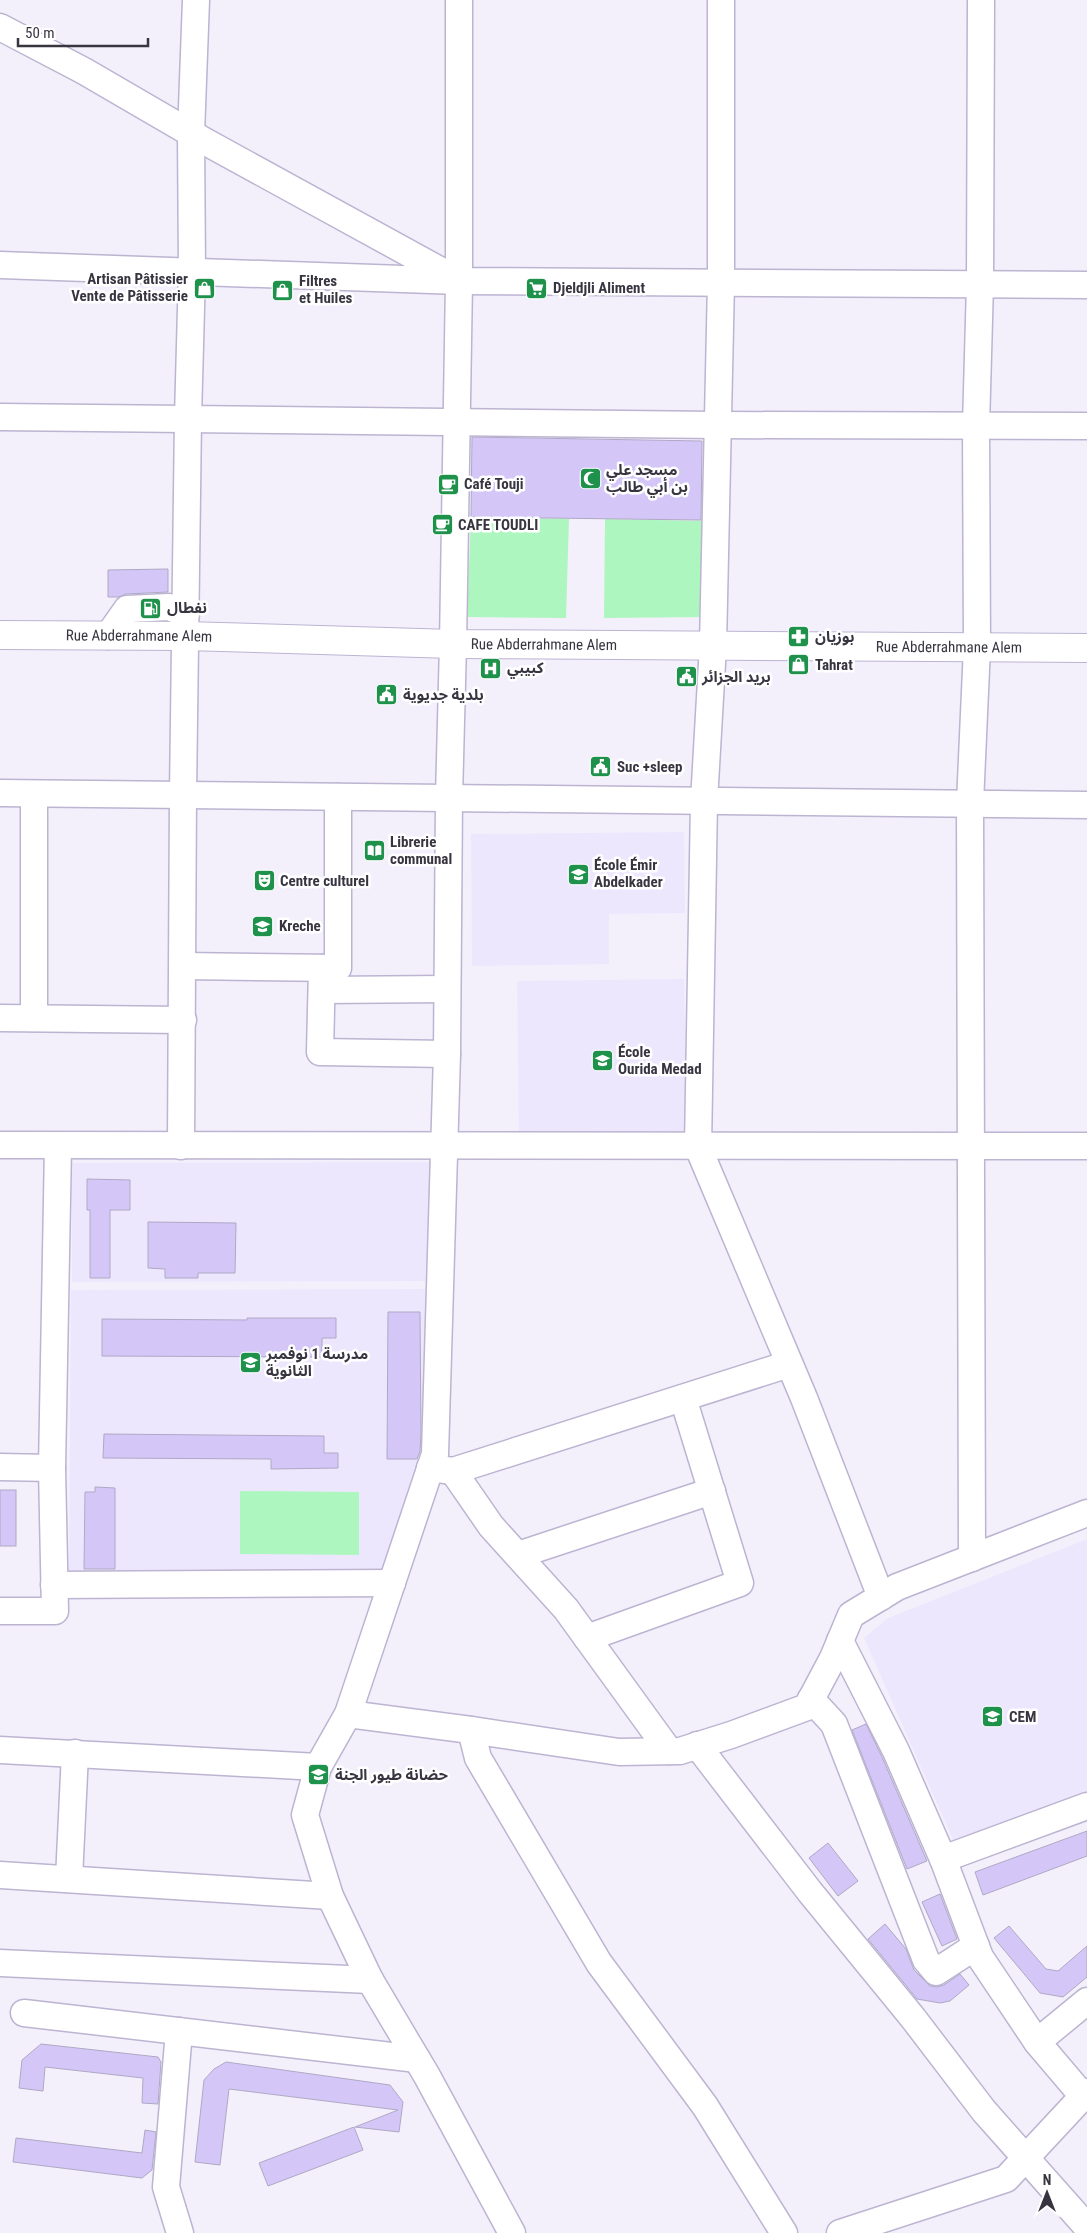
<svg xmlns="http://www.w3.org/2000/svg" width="1087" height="2233" font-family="'Roboto Condensed','Noto Sans Arabic',sans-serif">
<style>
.built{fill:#ede7fe}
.green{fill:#aef6bf}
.building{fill:#d4c7f8;stroke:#afa8c4}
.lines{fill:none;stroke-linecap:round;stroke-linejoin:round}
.minor-casing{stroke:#bcb4d1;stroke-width:29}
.major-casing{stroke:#bcb4d1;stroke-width:30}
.minor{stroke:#fff;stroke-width:26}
.major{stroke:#fff;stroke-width:28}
.labels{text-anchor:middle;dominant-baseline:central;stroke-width:5;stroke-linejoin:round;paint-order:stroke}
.poi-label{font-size:15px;font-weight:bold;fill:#383541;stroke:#fff;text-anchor:start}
.street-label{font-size:15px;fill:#383541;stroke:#fff}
</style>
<rect width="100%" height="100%" fill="#f3f0fc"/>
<g class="built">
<path d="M684,832L685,913L609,914V964L472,966L471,834Z"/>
<path d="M684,979L687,1140L519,1142L517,981Z"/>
<path d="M431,1162V1281L72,1282V1163Z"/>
<path d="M431,1289L427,1435L385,1578L69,1574L71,1290Z"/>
<path d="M1087,1539V1795L955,1844L864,1638L888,1618Z"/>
</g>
<g class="green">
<path d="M471,517L569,519L566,618L467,617Z"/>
<path d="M605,519L709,521L708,617L604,618Z"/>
<path d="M240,1491L359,1492V1555L240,1554Z"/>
</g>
<g class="building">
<path d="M472,437L702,441L701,520L471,517Z"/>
<path d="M168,569V592L126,594L118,597H108V570Z"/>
<path d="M87,1179L130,1180V1210H110V1278H90V1210H87Z"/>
<path d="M148,1222L236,1223L235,1273H198V1278H165V1269L148,1268Z"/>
<path d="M388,1312H420L421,1435L420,1451L417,1459H387Z"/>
<path d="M247,1318H336V1338H322V1357L102,1356V1319L247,1320Z"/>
<path d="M104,1434L324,1436V1453H338V1468L271,1469V1459L103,1458Z"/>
<path d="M95,1487L115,1488V1569H84L85,1492H95Z"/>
<rect x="0" y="1490" width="16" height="56"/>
<path d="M866,1724L882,1757L927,1861L907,1869L852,1730Z"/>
<path d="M1087,1831V1856L983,1895L975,1872Z"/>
<path d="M828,1843L858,1881L838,1896L809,1858Z"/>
<path d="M940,1894L957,1939L942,1946L922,1902Z"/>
<path d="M885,1924L906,1949L914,1970L930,1986L937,1987L944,1985L960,1974L969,1985L950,2001L940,2003L917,1999L868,1939Z"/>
<path d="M1009,1926L1046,1969L1058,1971L1087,1946V1977L1063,1997L1040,1993L994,1938Z"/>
<path d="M41,2044L158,2057L161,2062L158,2104L142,2103L143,2078L45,2067L43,2091L19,2088L22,2060Z"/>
<path d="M226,2062L390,2085L403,2102L399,2132L355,2127L398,2110L229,2089L220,2165L195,2162L204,2080L214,2069Z"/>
<path d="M354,2127L363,2150L268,2186L259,2163Z"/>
<path d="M145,2130L156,2132L152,2170L142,2178L13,2162L16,2138L142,2153Z"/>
</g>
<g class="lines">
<defs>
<g id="minor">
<path d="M459,0V281L453,644L449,798L447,1054L435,1454L348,1714L318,1767L305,1815L330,1896L370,1980L427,2076L512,2233"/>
<path d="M721,0V281L713,646L704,801L698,1147L804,1398L881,1597"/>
<path d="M0,27L84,71L206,142L454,278"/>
<path d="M0,265L459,281L1087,285"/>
<path d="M0,417L717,425L1087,426"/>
<path d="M108,636L127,609L169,607L186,614"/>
<path d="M0,793L1087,805"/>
<path d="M34,794V1018"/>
<path d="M183,966L338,968V797"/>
<path d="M322,968L320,1052L447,1054"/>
<path d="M322,990L447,989"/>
<path d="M0,1018L183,1020"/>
<path d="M0,1145L1087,1146"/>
<path d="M181,1146L183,795L188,418L192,272L191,134L196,0"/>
<path d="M0,1467L52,1468"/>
<path d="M430,1468L453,1471L789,1364"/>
<path d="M453,1471L491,1526L566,1609L669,1751"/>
<path d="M518,1555L712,1491"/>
<path d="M972,1558L970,803L977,647L976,426L980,284L981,0"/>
<path d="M54,1585L392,1583"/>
<path d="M0,1611H55L52,1468L58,1146"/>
<path d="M587,1638L740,1583L683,1398"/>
<path d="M840,1641L896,1751L943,1859L980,1957L1037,2042L1082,2095"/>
<path d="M811,1699L834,1724L926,1960L936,1972L976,1946"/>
<path d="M348,1714L471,1730L619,1752L680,1751L731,1735L807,1707L833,1658L851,1615L897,1587L1087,1513"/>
<path d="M471,1730L478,1758L599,1963L705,2106L784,2233"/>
<path d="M697,1745L810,1892L913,2018L984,2111L1087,2227"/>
<path d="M0,1750L318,1767"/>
<path d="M943,1859L1087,1806"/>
<path d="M0,1875L330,1896"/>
<path d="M69,1879L75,1753"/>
<path d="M0,1963L370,1980"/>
<path d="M24,2013L417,2059"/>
<path d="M179,2031L166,2187L180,2233"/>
<path d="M1037,2042L1087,2001"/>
<path d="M840,2233L1006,2179L1087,2092"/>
</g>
<g id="major">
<path id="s1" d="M0,635L186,636L453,644L1087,648"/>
</g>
</defs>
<use href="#minor" class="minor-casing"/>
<use href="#major" class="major-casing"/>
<use href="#minor" class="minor"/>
<use href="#major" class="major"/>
</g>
<defs>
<symbol id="shop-square" viewBox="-11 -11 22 22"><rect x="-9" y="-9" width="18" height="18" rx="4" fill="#1e914b" stroke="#fff"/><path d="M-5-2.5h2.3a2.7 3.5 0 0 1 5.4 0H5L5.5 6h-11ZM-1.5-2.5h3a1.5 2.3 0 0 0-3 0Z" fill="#fff"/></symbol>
<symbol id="supermarket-square" viewBox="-11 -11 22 22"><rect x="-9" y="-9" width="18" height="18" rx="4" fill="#1e914b" stroke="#fff"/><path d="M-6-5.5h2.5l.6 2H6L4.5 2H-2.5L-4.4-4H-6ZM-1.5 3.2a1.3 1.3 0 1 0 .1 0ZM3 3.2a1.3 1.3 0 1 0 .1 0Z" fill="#fff"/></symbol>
<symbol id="mosque-square" viewBox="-11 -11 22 22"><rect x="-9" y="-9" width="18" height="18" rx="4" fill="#1e914b" stroke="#fff"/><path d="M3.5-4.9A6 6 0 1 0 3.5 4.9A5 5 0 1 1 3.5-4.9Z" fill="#fff"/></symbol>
<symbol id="cafe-square" viewBox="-11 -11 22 22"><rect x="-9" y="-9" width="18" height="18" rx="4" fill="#1e914b" stroke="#fff"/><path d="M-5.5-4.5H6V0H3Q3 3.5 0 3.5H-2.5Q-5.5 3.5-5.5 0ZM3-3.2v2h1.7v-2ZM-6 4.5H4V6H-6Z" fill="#fff"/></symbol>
<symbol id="fuel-square" viewBox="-11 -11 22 22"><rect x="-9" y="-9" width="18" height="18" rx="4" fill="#1e914b" stroke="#fff"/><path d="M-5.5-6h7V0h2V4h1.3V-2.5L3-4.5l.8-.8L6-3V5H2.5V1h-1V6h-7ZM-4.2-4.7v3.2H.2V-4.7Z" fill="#fff"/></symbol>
<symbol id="pharmacy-square" viewBox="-11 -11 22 22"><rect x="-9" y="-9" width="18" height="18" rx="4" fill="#1e914b" stroke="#fff"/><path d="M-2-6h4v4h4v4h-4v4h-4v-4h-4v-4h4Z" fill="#fff"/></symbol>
<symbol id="hospital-square" viewBox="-11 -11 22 22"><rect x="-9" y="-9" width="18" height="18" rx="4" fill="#1e914b" stroke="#fff"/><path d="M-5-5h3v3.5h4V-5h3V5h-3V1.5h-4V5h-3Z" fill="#fff"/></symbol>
<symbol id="civic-square" viewBox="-11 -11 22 22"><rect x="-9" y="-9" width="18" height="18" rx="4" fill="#1e914b" stroke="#fff"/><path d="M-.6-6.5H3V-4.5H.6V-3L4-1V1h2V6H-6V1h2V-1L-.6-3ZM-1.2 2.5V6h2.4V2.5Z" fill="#fff"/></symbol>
<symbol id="library-square" viewBox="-11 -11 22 22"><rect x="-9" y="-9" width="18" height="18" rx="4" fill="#1e914b" stroke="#fff"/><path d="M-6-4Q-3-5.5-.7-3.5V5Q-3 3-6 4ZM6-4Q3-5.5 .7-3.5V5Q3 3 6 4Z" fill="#fff"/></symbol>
<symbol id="school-square" viewBox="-11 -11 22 22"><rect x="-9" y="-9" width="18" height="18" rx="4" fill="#1e914b" stroke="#fff"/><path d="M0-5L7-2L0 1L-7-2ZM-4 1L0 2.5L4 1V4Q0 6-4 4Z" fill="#fff"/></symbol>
<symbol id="theatre-square" viewBox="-11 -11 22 22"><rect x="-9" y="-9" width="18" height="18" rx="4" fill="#1e914b" stroke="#fff"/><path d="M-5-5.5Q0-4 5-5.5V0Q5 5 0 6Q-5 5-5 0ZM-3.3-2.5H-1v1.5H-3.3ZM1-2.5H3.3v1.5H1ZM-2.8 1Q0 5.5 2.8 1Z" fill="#fff"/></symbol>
</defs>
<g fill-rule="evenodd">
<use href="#shop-square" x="192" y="276" width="25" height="25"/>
<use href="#supermarket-square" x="524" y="276" width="25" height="25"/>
<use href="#shop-square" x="270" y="278" width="25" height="25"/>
<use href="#mosque-square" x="578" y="466" width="25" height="25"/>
<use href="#cafe-square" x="436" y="472" width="25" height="25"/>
<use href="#cafe-square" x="430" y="512" width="25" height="25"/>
<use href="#fuel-square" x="138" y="596" width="25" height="25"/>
<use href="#pharmacy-square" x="786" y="624" width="25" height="25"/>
<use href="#shop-square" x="786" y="652" width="25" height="25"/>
<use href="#hospital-square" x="478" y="656" width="25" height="25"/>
<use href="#civic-square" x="674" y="664" width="25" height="25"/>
<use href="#civic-square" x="374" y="682" width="25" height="25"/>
<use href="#civic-square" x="588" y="754" width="25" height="25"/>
<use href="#library-square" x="362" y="838" width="25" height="25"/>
<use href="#school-square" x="566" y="862" width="25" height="25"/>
<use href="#theatre-square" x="252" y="868" width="25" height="25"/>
<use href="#school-square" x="250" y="914" width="25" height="25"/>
<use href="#school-square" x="590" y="1048" width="25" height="25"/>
<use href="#school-square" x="238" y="1350" width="25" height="25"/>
<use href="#school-square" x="980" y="1704" width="25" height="25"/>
<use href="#school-square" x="306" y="1762" width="25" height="25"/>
</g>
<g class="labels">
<g class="poi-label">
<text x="188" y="279" text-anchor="end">Artisan Pâtissier<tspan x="188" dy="17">Vente de Pâtisserie</tspan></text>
<text x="299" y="281">Filtres<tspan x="299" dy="17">et Huiles</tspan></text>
<text x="553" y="288">Djeldjli Aliment</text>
<text x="606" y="470">مسجد علي<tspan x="606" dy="17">بن أبي طالب</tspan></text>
<text x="464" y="484">Café Touji</text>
<text x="458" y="525">CAFE TOUDLI</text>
<text x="167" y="608">نفطال</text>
<text x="815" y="637">بوزيان</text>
<text x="815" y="665">Tahrat</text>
<text x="507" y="668">كبيبي</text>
<text x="702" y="677">بريد الجزائر</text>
<text x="403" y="695">بلدية جديوية</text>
<text x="617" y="767">Suc +sleep</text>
<text x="390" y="842">Librerie<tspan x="390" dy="17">communal</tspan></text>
<text x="594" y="865">École Émir<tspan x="594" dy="17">Abdelkader</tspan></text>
<text x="280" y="881">Centre culturel</text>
<text x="279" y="926">Kreche</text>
<text x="618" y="1052">École<tspan x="618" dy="17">Ourida Medad</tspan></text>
<text x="266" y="1354">مدرسة 1 نوفمبر<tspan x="266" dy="17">الثانوية</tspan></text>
<text x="1009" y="1717">CEM</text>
<text x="335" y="1775">حضانة طيور الجنة</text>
</g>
<g class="street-label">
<text stroke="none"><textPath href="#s1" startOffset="139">Rue Abderrahmane Alem</textPath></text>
<text stroke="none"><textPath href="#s1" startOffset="544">Rue Abderrahmane Alem</textPath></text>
<text stroke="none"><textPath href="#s1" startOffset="949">Rue Abderrahmane Alem</textPath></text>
</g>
</g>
<g transform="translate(1047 2193)" stroke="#ffffff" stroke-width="4" paint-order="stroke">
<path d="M0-4L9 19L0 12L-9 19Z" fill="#383541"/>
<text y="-8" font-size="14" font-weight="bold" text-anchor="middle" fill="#383541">N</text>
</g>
<path d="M18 38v8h130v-8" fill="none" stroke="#383541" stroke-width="2.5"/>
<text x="25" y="38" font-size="15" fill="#383541" stroke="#ffffff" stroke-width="4" paint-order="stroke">50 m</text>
</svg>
